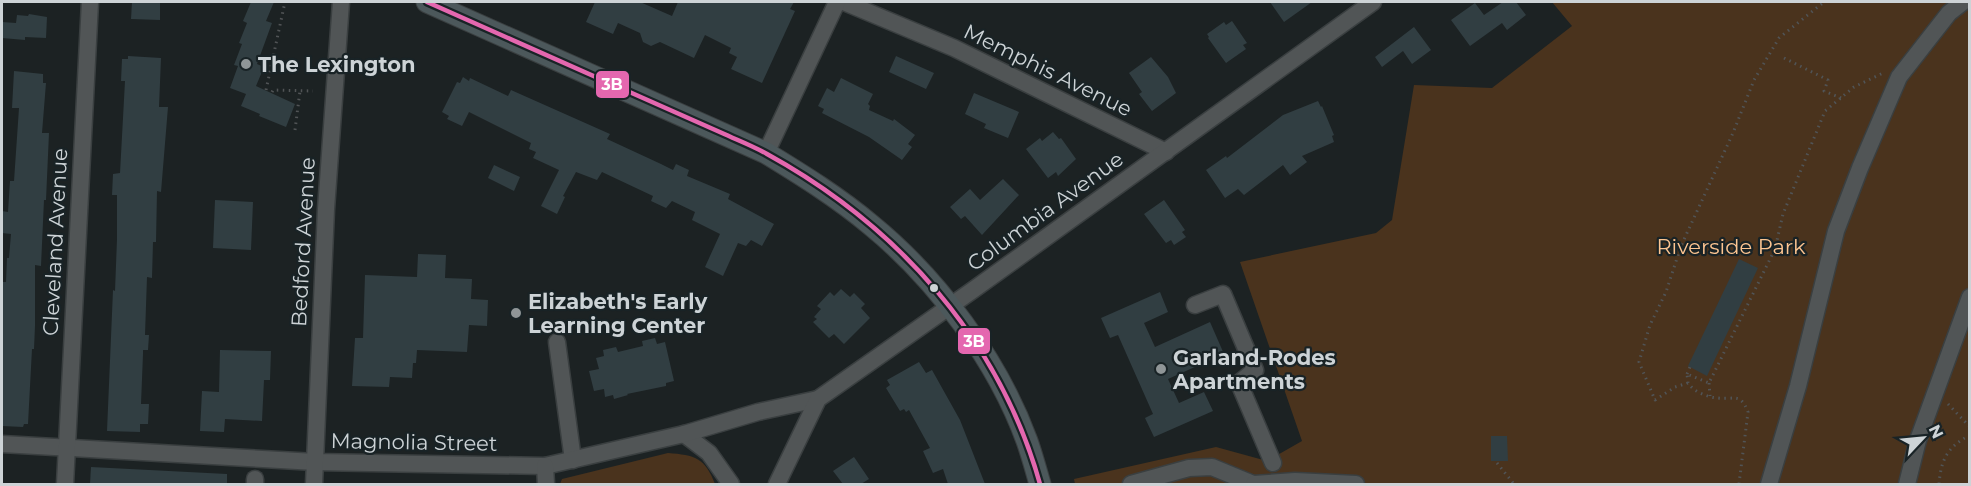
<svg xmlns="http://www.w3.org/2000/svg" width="1971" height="486" font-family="Montserrat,sans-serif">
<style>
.green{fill:#4a331d}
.building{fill:#313e42}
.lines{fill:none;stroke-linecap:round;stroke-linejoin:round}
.minor-casing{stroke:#3a3f40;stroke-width:19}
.major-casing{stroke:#3a3f40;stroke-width:23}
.path{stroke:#515456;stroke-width:3;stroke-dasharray:1.5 4.5;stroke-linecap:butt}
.minor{stroke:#515556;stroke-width:16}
.major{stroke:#4c585b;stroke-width:21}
.bus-1-casing{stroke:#192326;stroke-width:9}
.bus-1{stroke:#e467af;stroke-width:4.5}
.poi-dot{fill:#8f9597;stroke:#192326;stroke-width:2}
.bus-dot{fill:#cdd3d6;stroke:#192326;stroke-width:2}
.labels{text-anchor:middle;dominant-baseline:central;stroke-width:4.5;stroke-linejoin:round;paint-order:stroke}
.poi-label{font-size:21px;font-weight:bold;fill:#cdd3d6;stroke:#192326;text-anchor:start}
.street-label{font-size:21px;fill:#cdd3d6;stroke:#192326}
.park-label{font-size:21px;fill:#fdc591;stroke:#192326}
.line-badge{stroke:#192326;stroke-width:2}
.badge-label{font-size:16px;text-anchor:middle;font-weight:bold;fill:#fff}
</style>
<rect width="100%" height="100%" fill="#1c2223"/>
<g class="green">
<path d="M1552,2H1969V484H1075L1074,479L1216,447L1267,461L1302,441L1240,262L1376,233L1392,220L1414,85L1492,88L1572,26Z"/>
<path d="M668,453C695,455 705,458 715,484H560L562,479Z"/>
</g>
<g class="building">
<path d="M132,2H160V20L131,19Z"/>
<path d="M251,2H274L266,21L272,23L257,64L264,67L256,86L295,104L286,127L259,116L260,114L241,106L246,94L230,88L238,66L234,65L242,44L239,43L247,23L243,21Z"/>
<path d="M595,2H640L672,16L678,2H794L790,9L795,11L762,83L731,69L737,57L729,53L731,48L705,35L694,58L660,42L651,46L643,42L640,33L618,23L613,34L586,22Z"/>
<path d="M1270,2H1312L1284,22Z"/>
<path d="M1503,2H1516L1526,15L1507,30L1502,23L1470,46L1451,20L1475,3L1484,15Z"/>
<path d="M29,14L47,17L46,38L25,37V40L2,38V22L16,23L17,15L28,16Z"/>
<path d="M1232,21L1247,43L1243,45L1246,49L1226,63L1208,38L1209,37L1207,34L1224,22L1226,25Z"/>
<path d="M1414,27L1431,50L1412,64L1403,51L1382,67L1375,57Z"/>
<path d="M128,56L161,58L159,107H168L161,192L157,191L156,242H153L152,278L147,277L145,335H149L148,350H143V354L141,404H149L148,424H140V432L107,431L113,290L115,291L117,239V195H112L113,174L120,173L125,81H121L122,59H128Z"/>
<path d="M896,56L934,73L926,89L889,72Z"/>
<path d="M1151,57L1168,77L1176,93L1152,111L1139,94L1142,92L1129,73Z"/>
<path d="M14,71L43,74V83H46L42,133H49L46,200H44L41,266L35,265V326L34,349H32L28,424H24L23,427L2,426V282H6L7,258H9L11,234L2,233V211L8,212L10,181H14L19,108H12Z"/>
<path d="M463,77L469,81L470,78L508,96L511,90L610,134L607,139L661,164L673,170L676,164L689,170L687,176L730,194L728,199L774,224L762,246L751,240L746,246L738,243L723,276L705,267L720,234L692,220L695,212L672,201L666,208L651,201L653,196L602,172L597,180L576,172L563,196L565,197L557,214L541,206L559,170L533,158L536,152L529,149L531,143L469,112L462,126L447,119L449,116L442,112L457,82L460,83Z"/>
<path d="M841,78L873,94L868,104L870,106L869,110L893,121L894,119L915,135L908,144L912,147L902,160L869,137L822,113L824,109L818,106L827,88L834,92Z"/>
<path d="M974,93L1019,112L1008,138L984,128L986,124L965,114Z"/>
<path d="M1318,101L1321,107L1322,106L1334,135L1332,136L1334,142L1302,156L1307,162L1290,175L1283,165L1244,195L1238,189L1225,198L1206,170L1226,156L1227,158L1283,115Z"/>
<path d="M1053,132L1059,139L1061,138L1076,159L1058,176L1056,172L1048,178L1026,149L1040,138L1042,141Z"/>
<path d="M494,165L520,177L514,191L488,178Z"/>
<path d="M1003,179L1019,195L982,235L965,216L961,219L950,207L970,189L980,200Z"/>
<path d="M215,200L253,202L251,250L213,248Z"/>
<path d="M1164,200L1185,230L1182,232L1186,237L1174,245L1171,240L1166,243L1144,214Z"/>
<path d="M418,254L446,255L445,278L472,279L471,299L488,300L487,326L469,325L467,352L417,350L416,363H413L412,378L390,377L389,387L352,386L355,338H363L365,275L417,277Z"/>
<path d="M1739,259L1758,268L1707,376L1688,366Z"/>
<path d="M841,289L850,297L854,293L865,304L861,308L870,318L844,344L834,334L829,338L813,322L817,319L814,317L821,309L817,306L830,292L834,296Z"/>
<path d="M1160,292L1168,312L1144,323L1155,347L1210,322L1224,354L1168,379L1179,403L1204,392L1213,411L1154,437L1145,418L1153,414L1118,335L1110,338L1101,318Z"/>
<path d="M655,338L657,344L665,342L674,381L666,383V386L627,394L628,395L614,399L613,395L605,397L604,389L594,391L589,371L599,369L596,358L604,356L603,350L616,347L618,352L643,346L642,341Z"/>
<path d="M220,350L271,351L270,380H264L262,421L225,419L224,432L200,431L202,391L219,392Z"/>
<path d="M919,362L926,373L932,370L960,420L985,484H948L943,469L933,473L923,451L930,448L909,410L906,412L904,409L900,411L886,388L890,385L887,380Z"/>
<path d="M1491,436H1507L1508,461H1491Z"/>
<path d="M854,457L869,479L861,484H843L833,471Z"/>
<path d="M91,467L227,474V484H90Z"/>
</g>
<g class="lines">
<defs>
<g id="minor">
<path d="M844,2L954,48L1166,152"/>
<path d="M766,153L837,2"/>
<path d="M1195,305L1223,294L1255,370L1239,383L1273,463"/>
<path d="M557,342L573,460"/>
<path d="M684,434L709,453L731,484"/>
<path d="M2,444L315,462L545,466L684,434L758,412L818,399"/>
<path d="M545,466L546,484"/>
<path d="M65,484L90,2"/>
<path d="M255,484V479"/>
<path d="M314,484L326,209L341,2"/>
<path d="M777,484L818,399L973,290L1373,2"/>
<path d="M1131,484L1189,468L1212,467L1253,484"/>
<path d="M1254,484L1295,481L1356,484"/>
<path d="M1769,484L1798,386L1836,231L1860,168L1899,77L1949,13L1963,2"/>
<path d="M1907,484L1918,440L1970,297"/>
</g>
<path id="major" d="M427,2L766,153C802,175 839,198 871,225C937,279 998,361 1027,441C1032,455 1036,470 1040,484"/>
</defs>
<use href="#minor" class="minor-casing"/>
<use href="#major" class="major-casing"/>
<g class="path">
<path d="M1784,58L1828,80L1824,91L1841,98"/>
<path d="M266,90L285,2"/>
<path d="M272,92L273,90L313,91"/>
<path d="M295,130L300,91"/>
<path d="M1687,374L1690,367"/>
<path d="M1688,383L1675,387L1655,400L1639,362L1650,325L1666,292L1681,246L1733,133L1754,80L1779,38L1824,2"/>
<path d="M1709,383L1710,396"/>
<path d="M1948,404L1970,427"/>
<path d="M1497,463L1514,484"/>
<path d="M1739,484L1748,412C1740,392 1735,400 1718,398C1707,397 1694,392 1688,383L1687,374L1709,383L1775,249L1783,214L1825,111L1854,87L1883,73"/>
<path d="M1939,484C1941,460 1947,447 1970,435"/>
</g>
<use href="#minor" class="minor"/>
<use href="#major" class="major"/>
<defs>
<path id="bus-1" d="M427,2C496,33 565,64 634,94C663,107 692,120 722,133C737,140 753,146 767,154C898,226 999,339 1040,484"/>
</defs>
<use href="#bus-1" class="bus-1-casing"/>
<use href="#bus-1" class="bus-1"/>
</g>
<g class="poi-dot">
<circle cx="246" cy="64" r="6"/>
<circle cx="516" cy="313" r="6"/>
<circle cx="1161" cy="369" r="6"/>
</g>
<circle class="bus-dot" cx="934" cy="288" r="5"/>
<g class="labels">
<g class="poi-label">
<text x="258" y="64">The Lexington</text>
<text x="528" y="301">Elizabeth's Early<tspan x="528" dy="24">Learning Center</tspan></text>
<text x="1173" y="357">Garland-Rodes<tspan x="1173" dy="24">Apartments</tspan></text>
</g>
<g class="street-label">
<text transform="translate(1048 70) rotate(26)">Memphis Avenue</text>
<text transform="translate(1045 211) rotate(-36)">Columbia Avenue</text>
<text transform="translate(55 242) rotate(-87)">Cleveland Avenue</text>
<text transform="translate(303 242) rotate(-87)">Bedford Avenue</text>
<text transform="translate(414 442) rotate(1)">Magnolia Street</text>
</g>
<g class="park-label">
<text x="1731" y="246">Riverside Park</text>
</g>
</g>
<g class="line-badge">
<rect x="595" y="70" width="35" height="29" rx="6" fill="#e467af"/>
<rect x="957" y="327" width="34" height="28" rx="6" fill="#e467af"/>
</g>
<g class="badge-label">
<text x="612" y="90">3B</text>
<text x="974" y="347">3B</text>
</g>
<rect width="1971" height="486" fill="none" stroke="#cdd3d6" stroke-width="6"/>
<g transform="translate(1923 438) rotate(64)" stroke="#192326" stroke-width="4.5" paint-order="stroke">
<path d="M0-4.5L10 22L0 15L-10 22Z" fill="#cdd3d6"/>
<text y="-9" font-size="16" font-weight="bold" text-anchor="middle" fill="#cdd3d6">N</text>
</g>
</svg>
